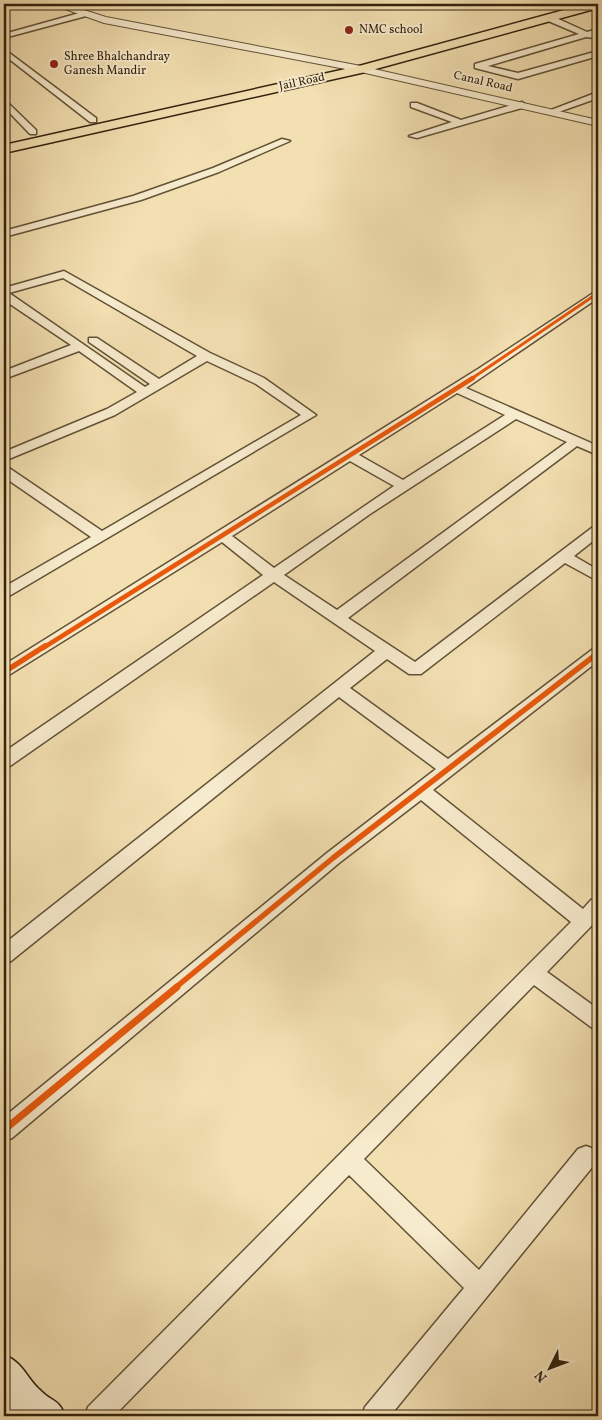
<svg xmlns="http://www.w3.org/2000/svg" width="602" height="1420" font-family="Vollkorn,serif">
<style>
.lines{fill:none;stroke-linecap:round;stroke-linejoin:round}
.minor-casing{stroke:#625236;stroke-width:3}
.tertiary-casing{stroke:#625236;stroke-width:2}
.secondary-casing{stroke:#32220c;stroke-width:3}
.primary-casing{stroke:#32220c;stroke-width:3}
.minor{fill:#f7ebcd;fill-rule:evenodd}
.tertiary{fill:#f7ebcd;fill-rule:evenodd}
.secondary{fill:#f7ebcd;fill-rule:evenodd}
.primary{fill:#f3e0b2;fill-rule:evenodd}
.cycleway-far3-casing{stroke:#f7ebcd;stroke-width:5}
.cycleway-far2-casing{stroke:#f7ebcd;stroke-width:7}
.cycleway-far1-casing{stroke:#f7ebcd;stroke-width:9}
.cycleway-casing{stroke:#f7ebcd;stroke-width:10}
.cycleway-far3{stroke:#e8590c;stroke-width:3}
.cycleway-far2{stroke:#e8590c;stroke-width:4.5}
.cycleway-far1{stroke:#e8590c;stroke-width:5.5}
.cycleway{stroke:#e8590c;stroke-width:7}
.poi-dot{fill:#8f2418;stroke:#f7ebcd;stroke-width:2}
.labels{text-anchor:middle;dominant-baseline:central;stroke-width:4;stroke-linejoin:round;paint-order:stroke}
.far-poi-label{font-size:12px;fill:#32220c;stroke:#f7ebcd;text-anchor:start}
.far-street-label{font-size:12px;fill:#32220c;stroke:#f7ebcd}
</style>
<rect width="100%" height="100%" fill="#f3e0b2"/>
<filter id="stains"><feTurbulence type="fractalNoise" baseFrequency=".004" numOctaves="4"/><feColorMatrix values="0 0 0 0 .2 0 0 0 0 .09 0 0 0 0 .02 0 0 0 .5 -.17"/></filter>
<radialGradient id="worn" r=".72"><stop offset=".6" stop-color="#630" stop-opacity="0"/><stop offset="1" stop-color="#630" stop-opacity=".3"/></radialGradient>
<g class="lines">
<defs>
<g id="minor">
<path d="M83,12H86V16L4,38V34Z"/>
<path d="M546,16H552L587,32L598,29V33L594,35V38L586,37L488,66L518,73L598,51V56L518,79L475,68V64L579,34L546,20Z"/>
<path d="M4,49L96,118V122H90L4,55Z"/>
<path d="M598,92V98L553,114L546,112Z"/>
<path d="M4,99L36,130V134H30L4,107Z"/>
<path d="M522,102L526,105L525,107L417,138L409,136L452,122L411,107V103H417L461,120Z"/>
<path d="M282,139L290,141L219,172L141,200L4,237V231L133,196L213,168Z"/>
<path d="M64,271L210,353L264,378L316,415L4,599V587L91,537L4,477V467L9,468L102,531L301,415L256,384L207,361L115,415L4,461V452L107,409L137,392L79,351L4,379V371L71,345L4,300V288ZM63,278L197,356L159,379L97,338H89V342L150,384L145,387L9,293Z"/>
<path d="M598,290V298L466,388L598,446V455L577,446L348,618L415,662L593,527L598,525V537L574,556L598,570V581L565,563L421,674H409L387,659L350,688L448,759L593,649L598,647V661L433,790L583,909L591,900L598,898V919L547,972L598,1009V1029L591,1027L534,985L364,1159L479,1270L578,1149L586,1146L594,1149L597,1157L594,1165L390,1416H362L365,1407L464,1288L349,1175L114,1416H85L88,1407L571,922L421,800L339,863L12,1138L4,1141V1117L327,853L436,769L339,697L11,961L4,964V944L375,651L274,582L10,766L4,768V752L263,575L222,542L4,678V665L478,369ZM457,393L505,415L403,480L359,455ZM516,419L567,442L337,610L284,575L370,514ZM350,461L394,486L274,568L232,536Z"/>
</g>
<path id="tertiary" d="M51,4H65L106,17L361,66L598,120V126L361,72L104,23Z"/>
<path id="secondary" d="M4,1355C24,1363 26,1378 41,1391C52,1402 59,1399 65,1416H4Z"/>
<path id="primary" d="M586,4H598V8L361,73L4,153V145L359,66Z"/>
</defs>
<use href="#minor" class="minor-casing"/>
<use href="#tertiary" class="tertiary-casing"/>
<use href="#secondary" class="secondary-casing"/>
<use href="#primary" class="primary-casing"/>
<use href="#minor" class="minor"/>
<use href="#tertiary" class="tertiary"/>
<use href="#secondary" class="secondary"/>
<use href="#primary" class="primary"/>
<defs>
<path id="cycleway-far3" d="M471,379L598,293"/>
<path id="cycleway-far2" d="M43,648L473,378"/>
<g id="cycleway-far1">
<path d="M4,672L45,646"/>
<path d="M175,988L333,858L598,653"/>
</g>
<path id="cycleway" d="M4,1130L177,987"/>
</defs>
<use href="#cycleway-far3" class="cycleway-far3-casing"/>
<use href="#cycleway-far2" class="cycleway-far2-casing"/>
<use href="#cycleway-far1" class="cycleway-far1-casing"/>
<use href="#cycleway" class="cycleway-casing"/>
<use href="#cycleway-far3" class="cycleway-far3"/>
<use href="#cycleway-far2" class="cycleway-far2"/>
<use href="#cycleway-far1" class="cycleway-far1"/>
<use href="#cycleway" class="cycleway"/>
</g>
<g class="poi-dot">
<circle cx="349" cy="30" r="5"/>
<circle cx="54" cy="64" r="5"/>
</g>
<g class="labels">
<g class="far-poi-label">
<text x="359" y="30">NMC school</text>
<text x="64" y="57">Shree Bhalchandray<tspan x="64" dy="14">Ganesh Mandir</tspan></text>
</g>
<g class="far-street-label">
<text transform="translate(302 82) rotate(-12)">Jail Road</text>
<text transform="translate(483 82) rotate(13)">Canal Road</text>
</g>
</g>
<rect width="602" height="1420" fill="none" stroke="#f3e0b2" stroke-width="20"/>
<rect x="5" y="5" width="592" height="1410" fill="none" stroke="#32220c" stroke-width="2.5"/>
<rect x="10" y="10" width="582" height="1400" fill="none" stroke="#32220c"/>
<g transform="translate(550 1368) rotate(228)" stroke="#f7ebcd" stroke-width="4" paint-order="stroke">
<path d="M0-4L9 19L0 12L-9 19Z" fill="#32220c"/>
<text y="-8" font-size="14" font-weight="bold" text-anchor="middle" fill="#32220c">N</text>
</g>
<rect width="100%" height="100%" filter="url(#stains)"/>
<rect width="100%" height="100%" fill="url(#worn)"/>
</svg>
